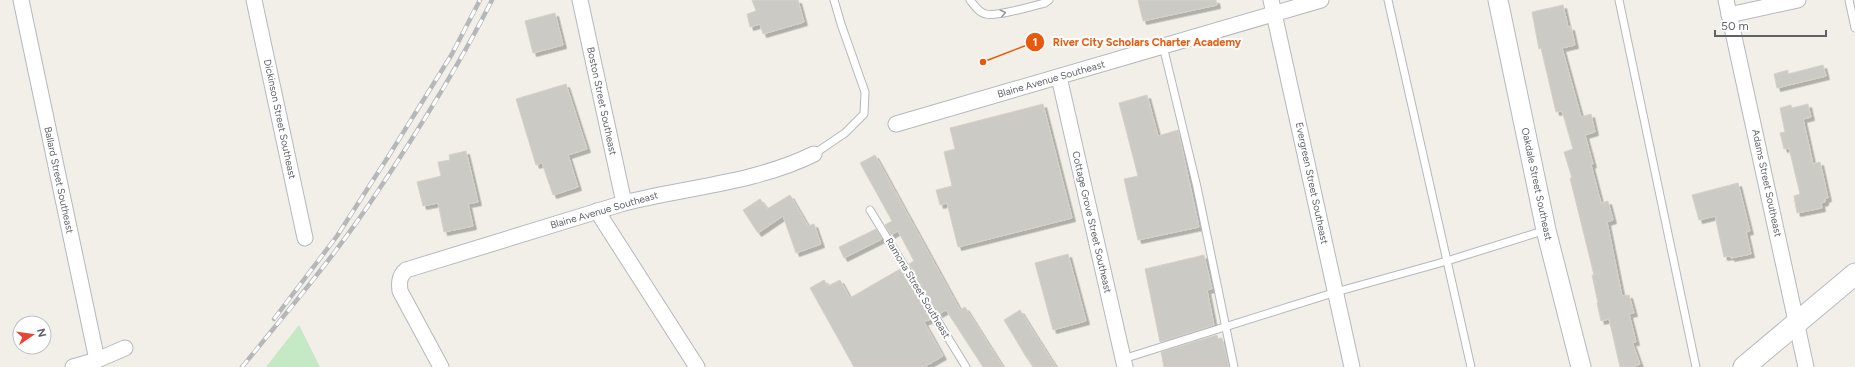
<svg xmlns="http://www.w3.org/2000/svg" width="1855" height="367" font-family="Figtree,sans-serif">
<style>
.green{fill:#c5e8c5}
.building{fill:#cccac5;stroke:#d6d1c6;filter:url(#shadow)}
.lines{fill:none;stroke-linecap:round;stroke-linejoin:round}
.service-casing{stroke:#b5b8bc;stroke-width:9}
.minor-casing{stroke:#b5b8bc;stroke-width:17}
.tertiary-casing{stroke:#b5b8bc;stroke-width:21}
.secondary-casing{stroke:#b6babf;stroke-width:23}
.service{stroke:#fff;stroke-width:7}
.minor{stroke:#fff;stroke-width:15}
.tertiary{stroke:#fff;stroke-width:19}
.secondary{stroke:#fff;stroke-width:21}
.rail-casing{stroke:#b6b7b8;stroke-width:4.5}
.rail{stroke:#fff;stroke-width:3;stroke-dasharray:9;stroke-linecap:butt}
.oneway{stroke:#979a9d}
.labels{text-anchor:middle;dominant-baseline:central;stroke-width:4;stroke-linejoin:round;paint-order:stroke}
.street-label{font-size:10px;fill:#5f6368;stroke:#fff}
.leader{fill:none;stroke:#e8590c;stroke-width:1.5}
.callout-dot{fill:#e8590c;stroke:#fff;stroke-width:1.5}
.mark-label{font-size:12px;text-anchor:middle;font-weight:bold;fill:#fff}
.callout-label{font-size:11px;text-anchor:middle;font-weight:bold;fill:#e8590c;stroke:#fff;stroke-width:4;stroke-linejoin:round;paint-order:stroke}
</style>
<defs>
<filter id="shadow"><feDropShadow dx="3.5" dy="3.5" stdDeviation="0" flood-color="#0004"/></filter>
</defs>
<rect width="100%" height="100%" fill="#f1efe8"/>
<path class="green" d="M299,325L320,367H266Z"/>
<g class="building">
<path d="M752,0H798L804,22L763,34L760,24L750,27L747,14L756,11Z"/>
<path d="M1138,0H1216L1217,5L1143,21Z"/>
<path d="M1563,5L1568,27H1571L1575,45L1562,48L1581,117L1591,114L1595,132L1585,135L1593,164L1591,165L1601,203L1608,201L1613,220L1607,222L1622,296L1629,295L1634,313L1629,314L1636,342H1632L1640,364L1632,367H1620L1609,319L1601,321L1597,303H1598L1592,275H1594L1570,178H1572L1564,152L1573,149L1562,111L1556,112L1541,48L1539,49L1532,12Z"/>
<path d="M555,13L563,45L533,53L525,21Z"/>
<path d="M1823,65L1826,76L1777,88L1774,74L1788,70V74Z"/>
<path d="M566,84L587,149L568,155L578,187L553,195L542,163L536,165L516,99Z"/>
<path d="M1147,95L1158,136L1178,130L1199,227L1138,240L1124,179L1138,176L1119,103Z"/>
<path d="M1043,104L1072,218L958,247L947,203L940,205L936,190L952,186L944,152L955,149L950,128Z"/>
<path d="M1808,104L1811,117L1803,119L1813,164L1820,162L1828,198L1825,199V202L1821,203L1822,208L1797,213L1794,196L1800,194L1789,148L1784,149L1780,133L1785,132L1780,108L1791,105L1792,108Z"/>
<path d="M466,151L478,202L468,204L473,226L444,232L438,203L423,206L417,182L441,176L438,162L450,160L449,155Z"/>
<path d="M875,155L960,310L965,307L1003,367H983L946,310L939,314L909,264L914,261L898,231L891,235L885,225L892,221L860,163Z"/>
<path d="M1738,183L1750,231L1746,232L1751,254L1731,258V256L1724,257L1715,216L1699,220L1692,195Z"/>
<path d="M790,195L808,226L814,224L821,244L796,253L783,216L758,233L743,210L760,199L767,209Z"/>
<path d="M876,229L882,239L844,258L839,247Z"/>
<path d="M1068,254L1086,321L1053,330L1035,263Z"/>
<path d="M1204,255L1212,289L1207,290L1214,325L1160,342L1145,269Z"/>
<path d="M900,269L931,319L924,322L943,356L924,367H854L810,288L824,280L828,286L840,280L850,298Z"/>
<path d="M1020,310L1035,334L1056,367H1033L1025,355L1004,320Z"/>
<path d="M1217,335L1218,339L1222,338L1229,367H1164L1161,352Z"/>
</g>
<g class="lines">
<defs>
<g id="service">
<path d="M970,0C974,5 979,13 986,14C997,17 1032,6 1045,3L1049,0"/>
<path d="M1388,0L1471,367"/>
<path d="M1619,0L1696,367"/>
<path d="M1849,0L1855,28"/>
<path d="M1163,46L1197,187L1234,367"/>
<path d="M814,154L845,133L864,114L865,92L841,24L834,0"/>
<path d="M870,210L966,367"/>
<path d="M1123,359L1336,292L1447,261L1546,230"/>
</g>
<g id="minor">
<path d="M21,0L97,360"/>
<path d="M254,0L305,238"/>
<path d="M580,0L624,203"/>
<path d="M1271,0L1352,367"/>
<path d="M1726,0L1806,367"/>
<path d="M1729,15L1798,0"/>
<path d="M1059,77L1125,367"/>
<path d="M896,124L1321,0"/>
<path d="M597,211L697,367"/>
<path d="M73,367L97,360L125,348"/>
<path d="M441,367L400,291C399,283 399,276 406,270L624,203C687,187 755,183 814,154"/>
</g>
<path id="tertiary" d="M1498,0L1546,230L1581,367"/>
<path id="secondary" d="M1744,367L1855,274"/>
</defs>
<use href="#service" class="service-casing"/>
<use href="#minor" class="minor-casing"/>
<use href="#tertiary" class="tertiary-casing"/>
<use href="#secondary" class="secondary-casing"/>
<use href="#service" class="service"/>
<use href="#minor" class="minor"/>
<use href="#tertiary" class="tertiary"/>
<use href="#secondary" class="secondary"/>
<defs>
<g id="rail">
<path d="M274,319L337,236L388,157L452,54L480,0"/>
<path d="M242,367C287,312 334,257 374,197C416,134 458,68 492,0"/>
</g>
</defs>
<use href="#rail" class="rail-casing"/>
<use href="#rail" class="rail"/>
</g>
<defs><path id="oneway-chevron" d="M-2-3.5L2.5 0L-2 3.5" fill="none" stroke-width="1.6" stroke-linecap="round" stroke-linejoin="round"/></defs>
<use class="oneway" href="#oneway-chevron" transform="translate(1003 13) rotate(-13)"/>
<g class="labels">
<g class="street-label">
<text transform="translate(1051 79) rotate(-16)">Blaine Avenue Southeast</text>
<text transform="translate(602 101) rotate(78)">Boston Street Southeast</text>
<text transform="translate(280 119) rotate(78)">Dickinson Street Southeast</text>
<text transform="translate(59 180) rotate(78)">Ballard Street Southeast</text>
<text transform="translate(1312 183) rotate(78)">Evergreen Street Southeast</text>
<text transform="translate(1767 183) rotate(78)">Adams Street Southeast</text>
<text transform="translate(1537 184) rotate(78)">Oakdale Street Southeast</text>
<text transform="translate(604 210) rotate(-16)">Blaine Avenue Southeast</text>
<text transform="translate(1092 222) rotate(77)">Cottage Grove Street Southeast</text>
<text transform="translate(918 288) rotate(59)">Ramona Street Southeast</text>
</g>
</g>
<path class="leader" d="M983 62L1035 42"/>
<g class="callout-dot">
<circle cx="983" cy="62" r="4"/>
<circle cx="1035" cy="42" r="10"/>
</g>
<g class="mark-label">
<text x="1035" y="46">1</text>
</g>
<g class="callout-label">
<text x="1147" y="46">River City Scholars Charter Academy</text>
</g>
<g transform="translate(32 335) rotate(77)"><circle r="19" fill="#ffffff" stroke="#bfc1c3"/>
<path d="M0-3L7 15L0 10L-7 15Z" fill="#ea4335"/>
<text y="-6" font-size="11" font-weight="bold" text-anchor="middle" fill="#5f6368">N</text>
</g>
<path d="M1715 30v6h111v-6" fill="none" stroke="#5f6368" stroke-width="2"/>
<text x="1721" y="30" font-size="12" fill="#5f6368" stroke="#ffffff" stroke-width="3" paint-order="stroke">50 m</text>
</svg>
